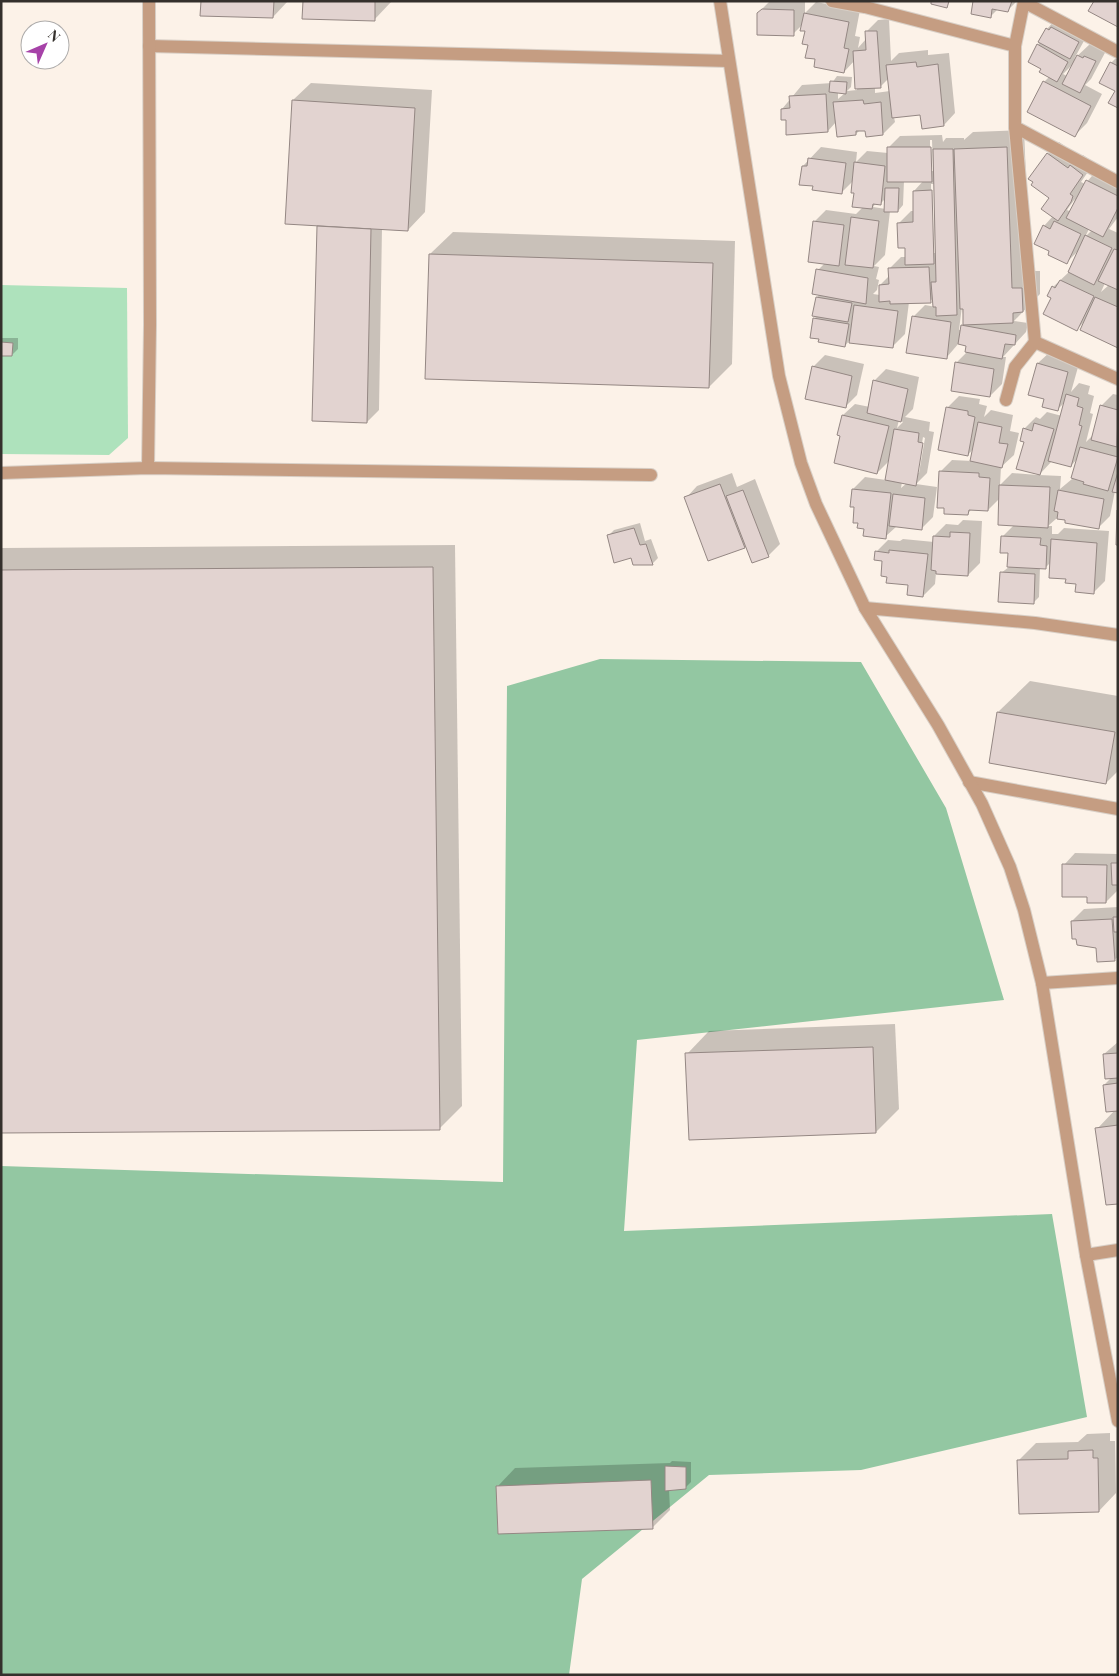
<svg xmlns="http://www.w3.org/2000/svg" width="1119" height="1676" font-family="'Playfair Display',serif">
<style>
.green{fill:#aee2bc}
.forest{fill:#93c7a2}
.shadow{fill:#0003;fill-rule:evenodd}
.building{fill:#e2d3d0;stroke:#948783}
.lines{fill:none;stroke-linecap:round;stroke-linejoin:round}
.service-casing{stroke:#d8cfc6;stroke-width:14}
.minor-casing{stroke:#d8cfc6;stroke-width:14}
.tertiary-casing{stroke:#d8cfc6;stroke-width:14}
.service{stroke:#c59d82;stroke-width:12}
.minor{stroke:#c59d82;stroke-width:12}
.tertiary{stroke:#c59d82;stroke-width:12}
</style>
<rect width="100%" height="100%" fill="#fcf2e8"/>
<path class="green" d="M1,285L127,288L128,438L109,455L1,454Z"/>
<path class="forest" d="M600,659L861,662L946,808L1004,1000L637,1040L624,1231L1052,1214L1087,1417L861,1470L709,1475L582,1579L569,1675H1V1166L503,1182L507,686Z"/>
<g class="shadow">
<path d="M202,1H288L273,17Z"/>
<path d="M304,1H392L374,20Z"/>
<path d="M770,1H805V13L816,2L860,10L855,36L860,37L858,48L866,39V32L878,20L889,19L891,61L899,53L928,50V55L949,53L955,113L944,125L922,114L894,117L895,122L883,134L866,130H860L856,134L836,122L828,131L787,119L782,109L802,85L832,83L837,76L852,77L851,87L847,91L857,90L855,60L844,72L816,58L802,25L793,34L758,13ZM889,78L890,91L875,93V87H880ZM838,92L845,93L838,99Z"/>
<path d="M975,1H1017L1007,11L998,9L990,17Z"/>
<path d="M1064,16L1090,30L1074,59L1090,44L1107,49L1091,79L1085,85L1102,94L1087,123L1075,135L1044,82L1050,76L1043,68L1038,45L1047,29L1058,17L1061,18ZM1073,64L1067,76L1063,74Z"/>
<path d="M1118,56V107L1111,63Z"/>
<path d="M311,83L432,90L425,212L408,230L382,228L379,410L367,422L314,420L318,225L293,100Z"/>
<path d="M1024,130L1030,271H1040V294L1014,321L1028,323L1026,332L1003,357H1006L1002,384L990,396L956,363L966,353L968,345L959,343L947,357L913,317L925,305L936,307L935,297L930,301L909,302L905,334L893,346L849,341L845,346L814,319L818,315L817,297L820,294L818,270L825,263L814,222L826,210L856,214L863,207L855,191L854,180L841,193L814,185L803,166L821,147L857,152L856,162L867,151L888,153V148L900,136L942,135L943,142L946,138H964V140L973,132ZM930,140H932L933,171H930ZM924,180L914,191V211H911L899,223L906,247V257H901L889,269L890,275L880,285V295L873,294L877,290L879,280L876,279L879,267L874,266L885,255L890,211H898L903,205L904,181ZM931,184H934L935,253H932ZM886,198V209L873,207L876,203L880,204ZM962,306L964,323L961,330H959Z"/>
<path d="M1059,142L1080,157L1083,155L1094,163L1081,182L1085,184L1098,169L1118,179V217L1109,229L1118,233V346L1085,321L1077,329L1053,297V287L1069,272L1079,250L1067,262L1051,250L1044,226L1053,216L1048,154ZM1075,199L1071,212L1067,210L1069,207ZM1089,229L1092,230L1085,237ZM1105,283L1109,285L1101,292Z"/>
<path d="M453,232L735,241L732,364L709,387L430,254Z"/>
<path d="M1,338H18V349L12,355H1Z"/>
<path d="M1050,352L1080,360L1071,392L1079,383L1090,386L1088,394L1094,396L1090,413L1093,414L1086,442L1093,435L1101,406L1113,394L1118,395V492L1115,491L1110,516L1098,528L1057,518L1048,526H1052V534H1058L1064,528L1109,531L1105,581L1093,593L1067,578L1051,562L1046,567H1040L1039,597L1033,603L1001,573L1009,567V551L1003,536L1014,525L1000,498L988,510L972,509L968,513L941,471L952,460L972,461L974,448L968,455L948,407L959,396L980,399L979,404L987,406L984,417L991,410L1013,415L1010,431L1019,433L1014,455L1001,467L1000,485L1012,473L1038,475L1026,441L1024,429L1036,417L1040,419L1047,412L1062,416L1066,401L1057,410L1046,398L1030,394L1038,363ZM1077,459L1072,479L1060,489L1061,476L1039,475L1052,461L1071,466Z"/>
<path d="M825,355L864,364L857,395L845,407L813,367Z"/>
<path d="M886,369L919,377L913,409L905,417L930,422L929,431L934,432L927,473L916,484L937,487L933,517L921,529L897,526L885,537L865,528L856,506L853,489L865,477L886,480L890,460L877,473L842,435L843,415L855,404L870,407L875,380ZM899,420L903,422L897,428ZM923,437L925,438L919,473H917ZM902,482L907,483L901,488Z"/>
<path d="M732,473L737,487L755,479L780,544L768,556L746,544L744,547L686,498L697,486Z"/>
<path d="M963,520L982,521L980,563L968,575L936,573L935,584L923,596L910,584L888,576L883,560L876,552L888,540L900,541L903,539L934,542V536L946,524L958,525Z"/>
<path d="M640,523L645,541L651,539L658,558L652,564L632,557L608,536L614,530Z"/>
<path d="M455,545L462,1106L439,1129L1,1132V548Z"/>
<path d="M1030,681L1118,696V771L1106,783L998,712Z"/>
<path d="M1075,853L1118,854V890L1106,902L1088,896L1064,865Z"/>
<path d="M1118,907V957L1114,960L1097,947L1072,921L1084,909Z"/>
<path d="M895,1024L899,1109L876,1132L687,1054L709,1031Z"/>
<path d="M1118,1042V1202L1097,1129L1115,1110L1104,1085L1112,1077L1104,1054Z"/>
<path d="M1110,1433V1441H1115L1116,1493L1099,1511L1019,1460L1036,1443L1078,1442L1087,1434Z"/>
<path d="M672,1461L691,1462V1482L685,1488L669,1489L670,1510L652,1528L498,1486L515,1468L670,1463Z"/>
</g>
<g class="building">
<path d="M201,1H274L273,18L200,16Z"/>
<path d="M303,1H375V21L302,19Z"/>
<path d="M931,1H949L947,8L931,4Z"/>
<path d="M973,1H1012L1008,12L992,9L991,18L971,14Z"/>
<path d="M1094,1H1118V27L1088,11Z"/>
<path d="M762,9L794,10V36L757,35V13Z"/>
<path d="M804,13L849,22L844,48L849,49L844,73L814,67L815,59L805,58L808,45L802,44L805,31H800Z"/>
<path d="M1051,27L1079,42L1070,59L1038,42L1046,28L1049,30Z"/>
<path d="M865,31H877L881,88L855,89L853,51L866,50Z"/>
<path d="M1037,44L1068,62L1057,82L1039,72L1041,69L1028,62Z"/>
<path d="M1077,55L1083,58L1084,56L1096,61L1080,93L1062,84Z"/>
<path d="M916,62L917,67L938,64L944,126L922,129L920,115L892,118L886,65Z"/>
<path d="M1110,62L1118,66V108L1108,103L1115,91L1099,83Z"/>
<path d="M830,81L847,82L846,94L829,92Z"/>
<path d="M1043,81L1091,106L1075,137L1027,112Z"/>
<path d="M826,94L828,132L786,135V120H781V109L790,108L789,96Z"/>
<path d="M292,100L415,108L408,231L285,224Z"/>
<path d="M863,100L864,104L881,102L883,135L866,137L865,131H856V135L837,137L833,102Z"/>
<path d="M887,147H931L932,182H887Z"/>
<path d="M1007,147L1012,288H1022L1023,312L1013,313V323L963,325V309H960L954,149Z"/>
<path d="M933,149H953L957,315L936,316V307H933L931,282H936Z"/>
<path d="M1047,153L1068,168L1070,165L1083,175L1070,194L1073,196L1071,202L1058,221L1041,209L1049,198L1031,185L1033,182L1028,179Z"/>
<path d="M808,158L846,163L842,194L812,190L813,186L799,185L802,166H807Z"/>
<path d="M854,162L885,166L881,205L873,204L872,209L852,207L854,193H851Z"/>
<path d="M1086,180L1118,196V208L1103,237L1066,218Z"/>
<path d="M885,188H899L898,212H884Z"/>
<path d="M932,190L934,264L905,265V248H898L897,223L913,222V191Z"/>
<path d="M851,217L879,221L873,268L845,265Z"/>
<path d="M813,221L844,225L839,266L808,262Z"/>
<path d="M1054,221L1081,234L1067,264L1048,255L1049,251L1034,244L1043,225L1050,229Z"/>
<path d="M317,226L371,229L367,423L312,421Z"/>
<path d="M1085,235L1112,248L1094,285L1068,272Z"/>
<path d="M1114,249L1118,250V290L1098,281Z"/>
<path d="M429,254L713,263L709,388L425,379Z"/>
<path d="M929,267L931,303L890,304V301L879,302V285L889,284L888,268Z"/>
<path d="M816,269L868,278L866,304L812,294Z"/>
<path d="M1060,280L1094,296L1077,331L1043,314L1051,298L1047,296L1052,286L1055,288Z"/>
<path d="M816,297L852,303L848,322L812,316Z"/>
<path d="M1095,297L1118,307V348L1080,330Z"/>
<path d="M854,305L898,311L893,348L849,343Z"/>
<path d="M912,316L951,322L947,359L906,353Z"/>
<path d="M813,318L849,324L845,347L818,342L819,339L810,338Z"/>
<path d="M961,325L1016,335L1015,345L1005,344L1002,359L965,352L966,346L958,344Z"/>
<path d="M1,342L13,343L12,356H1Z"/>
<path d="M955,362L994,369L990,397L951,391Z"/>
<path d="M1037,363L1068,372L1058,411L1042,407L1044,399L1028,395Z"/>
<path d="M812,366L852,376L846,408L805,399Z"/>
<path d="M873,380L908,389L901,422L867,413Z"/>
<path d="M1066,394L1079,398L1077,406L1083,408L1079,425L1082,426L1071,467L1048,461Z"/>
<path d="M1100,405L1118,410L1117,447L1091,440Z"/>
<path d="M946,407L968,411V415L975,417L968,456L938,450Z"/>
<path d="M842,415L889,426L877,474L834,463L840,436L837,435Z"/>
<path d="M978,422L1002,427L999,443L1008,444L1002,468L970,461Z"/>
<path d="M1034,423L1054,429L1040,475L1016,469L1024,442L1020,441L1023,428L1032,431Z"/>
<path d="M894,429L919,433L918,442L923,443L916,486L885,480Z"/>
<path d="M1080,447L1118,457L1108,491L1083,484L1084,482L1071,478Z"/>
<path d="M939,471L979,473V477L990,478L988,511L969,510L968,515L944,514V508H937Z"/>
<path d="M1118,472V493L1112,492Z"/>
<path d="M720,484L745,548L708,561L684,497Z"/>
<path d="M999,485L1050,487L1048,528L998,525Z"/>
<path d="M852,489L891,493L886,539L863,536L864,529L857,528L858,523H853L854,507H850Z"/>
<path d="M743,490L769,557L752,563L726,496Z"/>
<path d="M1058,490L1104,499L1099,529L1065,523V520L1057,519L1058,512L1054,511Z"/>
<path d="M893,494L925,498L922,530L889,526Z"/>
<path d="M1117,510H1118V545H1116Z"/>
<path d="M634,528L640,545L646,544L653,565H633L631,558L614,563L607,535Z"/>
<path d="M950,532L970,533L968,576L936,574V571L931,570L933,536L950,537Z"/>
<path d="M1001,536L1041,538L1040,545L1047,546L1046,569L1007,567L1008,553H1000Z"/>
<path d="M1051,539L1097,543L1094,594L1075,592L1076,584L1065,583L1066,579L1049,578Z"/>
<path d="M889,550L928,554L923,597L907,595L908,585L886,583L887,577L881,576L882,561L874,560L875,551L889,553Z"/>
<path d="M433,567L440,1130L1,1133V570Z"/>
<path d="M1000,572L1035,574L1034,604L998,602Z"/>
<path d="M997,712L1115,732L1106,784L989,763Z"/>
<path d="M1111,863H1118V885H1112Z"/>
<path d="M1062,864L1107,865L1106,903H1087V897H1062Z"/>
<path d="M1113,917H1118V932H1114Z"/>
<path d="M1112,919L1115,961L1097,962L1096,948L1077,945L1076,939H1072L1071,921Z"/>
<path d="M873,1047L876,1133L689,1140L685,1053Z"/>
<path d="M1118,1053V1078L1105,1079L1103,1054Z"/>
<path d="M1118,1083V1111L1106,1112L1103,1085Z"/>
<path d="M1118,1125V1204L1106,1205L1095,1128Z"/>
<path d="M1093,1450V1458H1098L1099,1512L1019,1514L1017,1460L1068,1459V1451Z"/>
<path d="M665,1466L686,1467V1489L665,1491Z"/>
<path d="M651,1480L653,1529L498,1534L496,1486Z"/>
</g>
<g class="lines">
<defs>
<g id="service">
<path d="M1024,2L1118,52"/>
<path d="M1015,127L1118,182"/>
<path d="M1006,400L1015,367L1035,342"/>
<path d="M969,782L1118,809"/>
</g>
<g id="minor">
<path d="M832,1L865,7L1015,46"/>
<path d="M1024,1L1015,46V127L1035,342L1118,379"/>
<path d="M149,46L729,61"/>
<path d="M148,468L150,325L149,1"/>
<path d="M1,473L148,468L651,475"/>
<path d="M865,608L1035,623L1118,635"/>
<path d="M1042,983L1118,978"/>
<path d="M1086,1255L1118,1250"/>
</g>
<path id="tertiary" d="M720,1L779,376L801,463L816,504L865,608L938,725L982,804L1010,867L1024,910L1042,983L1086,1255L1118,1421"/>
</defs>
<use href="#service" class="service-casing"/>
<use href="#minor" class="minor-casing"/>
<use href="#tertiary" class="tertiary-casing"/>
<use href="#service" class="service"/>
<use href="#minor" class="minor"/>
<use href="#tertiary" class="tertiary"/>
</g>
<rect width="1119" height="1676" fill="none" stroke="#34302c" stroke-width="5"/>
<g transform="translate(45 45) rotate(45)"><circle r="24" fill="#ffffff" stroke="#aeacab"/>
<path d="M0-4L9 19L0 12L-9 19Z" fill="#a642a8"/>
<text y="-8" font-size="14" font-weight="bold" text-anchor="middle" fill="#34302c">N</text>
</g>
</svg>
